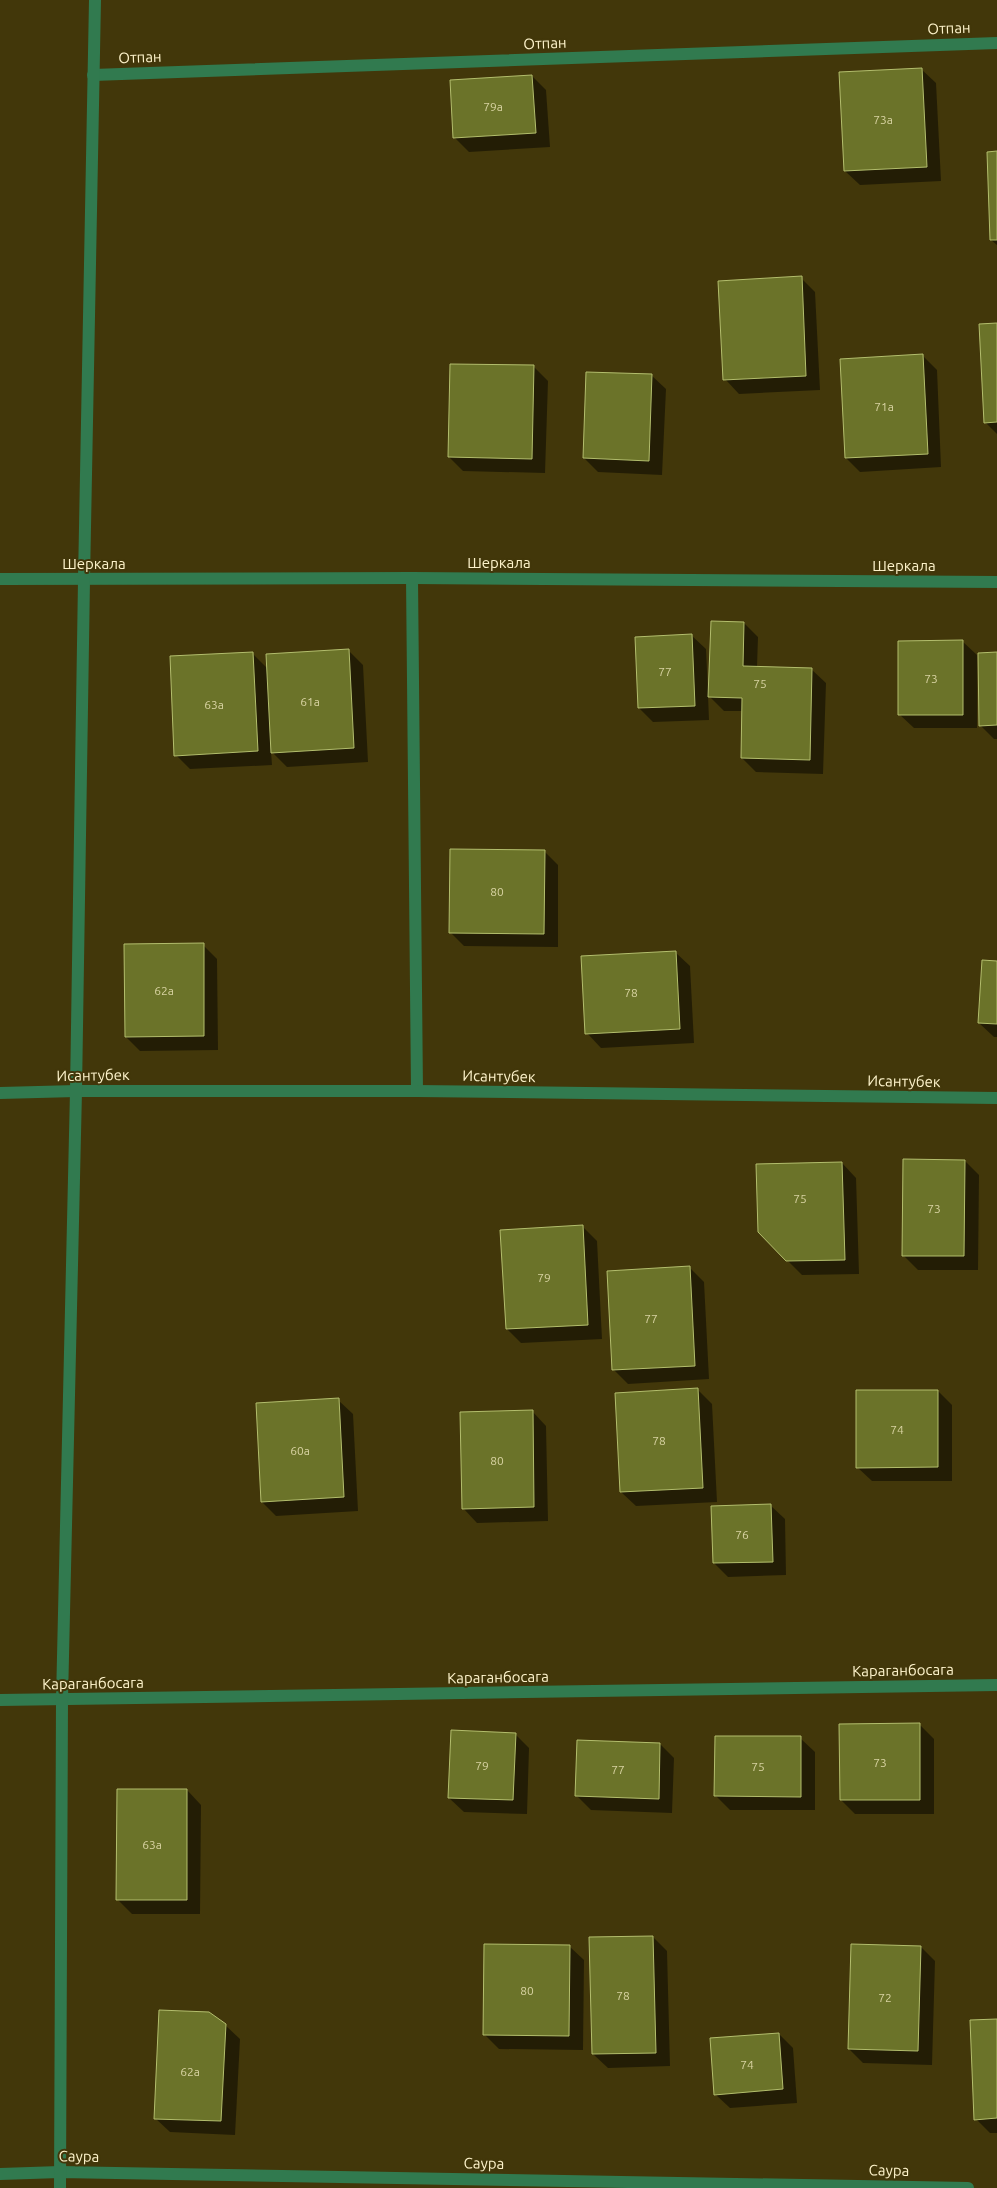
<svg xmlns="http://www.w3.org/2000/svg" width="997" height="2188" font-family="Ubuntu,sans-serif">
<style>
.shadow{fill:#0007}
.building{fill:#6b7329;stroke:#b3be6d}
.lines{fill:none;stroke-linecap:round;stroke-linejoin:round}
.minor{stroke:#317a4f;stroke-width:12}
.tertiary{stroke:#317a4f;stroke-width:12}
.labels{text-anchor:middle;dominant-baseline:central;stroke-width:4;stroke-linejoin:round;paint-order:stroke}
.number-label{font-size:12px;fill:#d8d3a2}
.street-label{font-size:15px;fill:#fdf3cb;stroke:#42370a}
</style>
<rect width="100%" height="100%" fill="#42370a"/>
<g class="shadow">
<path d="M921,69L936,83L941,181L860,185L845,171Z"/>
<path d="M532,76L546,90L550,147L469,152L455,138Z"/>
<path d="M997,152V245L991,240Z"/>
<path d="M801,278L815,292L820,390L739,394L725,379Z"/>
<path d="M997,324V434L985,422Z"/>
<path d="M922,355L937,370L941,467L860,472L846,458Z"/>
<path d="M534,367L548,381L545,473L463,471L449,457Z"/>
<path d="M651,375L666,389L662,475L598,472L584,458Z"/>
<path d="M744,623L758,637L757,667L811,669L826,683L823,774L756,772L742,758L743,711H724L708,695L709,720L653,722L639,708L691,635L706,649L708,693H710Z"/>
<path d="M962,641L977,655V728H914L899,714Z"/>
<path d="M348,650L363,665L368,762L287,767L271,751L272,765L190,769L176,755L252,653L268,669Z"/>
<path d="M997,653V739H994L980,725Z"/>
<path d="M544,851L558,865V947L464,946L450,932Z"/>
<path d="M203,945L217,959L218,1050L140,1051L126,1037Z"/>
<path d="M675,952L690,966L694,1043L601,1048L587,1033Z"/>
<path d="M997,962V1037H994L979,1023Z"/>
<path d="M965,1161L979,1175L978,1270H918L903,1255Z"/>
<path d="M842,1163L856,1178L859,1274L802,1275L787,1260Z"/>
<path d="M583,1227L597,1241L602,1339L521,1343L507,1329Z"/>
<path d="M690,1268L704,1282L709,1379L628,1384L613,1369Z"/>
<path d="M698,1390L712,1404L717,1502L636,1506L621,1492Z"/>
<path d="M938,1391L952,1405V1481H872L857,1467Z"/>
<path d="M338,1400L353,1414L358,1511L276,1516L262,1502Z"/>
<path d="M532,1411L546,1426L548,1521L477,1523L463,1508Z"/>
<path d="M770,1505L785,1519L786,1575L728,1577L714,1563Z"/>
<path d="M919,1724L934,1739V1814H855L841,1800Z"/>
<path d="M515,1734L529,1748L527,1814L464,1812L449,1798Z"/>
<path d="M800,1738L815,1752V1810H730L716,1796Z"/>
<path d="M660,1744L674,1758L672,1813L591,1810L577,1796Z"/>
<path d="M187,1790L201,1805L200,1914H132L117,1899Z"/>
<path d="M653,1937L667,1951L670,2066L608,2068L593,2054Z"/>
<path d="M569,1946L584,1960L583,2050L499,2049L485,2035Z"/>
<path d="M921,1947L935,1961L932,2065L863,2063L849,2049Z"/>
<path d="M997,2020V2133H990L976,2119Z"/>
<path d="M225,2025L240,2039L235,2135L170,2132L155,2118Z"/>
<path d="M779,2034L793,2048L797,2103L730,2108L715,2094Z"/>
</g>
<g class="building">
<path d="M922,68L927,167L844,171L839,72Z"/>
<path d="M532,75L536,133L453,138L450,80Z"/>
<path d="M997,151V240H990L987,152Z"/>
<path d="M802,276L806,376L723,380L718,281Z"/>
<path d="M997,323V422L984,423L979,324Z"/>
<path d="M923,354L928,454L845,458L840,359Z"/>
<path d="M450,364L534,365L532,459L448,457Z"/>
<path d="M586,372L652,374L649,461L583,458Z"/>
<path d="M711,621L744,622L743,666L812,668L810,760L741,758L742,698L708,697Z"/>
<path d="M692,634L695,706L638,708L635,637Z"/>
<path d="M963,640V715H898V641Z"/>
<path d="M349,649L354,748L271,753L266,654Z"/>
<path d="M253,652L258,751L174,756L170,656Z"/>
<path d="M997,652V725L979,726L978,653Z"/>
<path d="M450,849L545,850L544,934L449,933Z"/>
<path d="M204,943V1036L125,1037L124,944Z"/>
<path d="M676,951L680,1029L585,1034L581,956Z"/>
<path d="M982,960L997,961V1024L978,1023Z"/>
<path d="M903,1159L965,1160L964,1256H902Z"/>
<path d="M842,1162L845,1260L786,1261L758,1232L756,1164Z"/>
<path d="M583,1225L588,1325L506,1329L500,1230Z"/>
<path d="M690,1266L695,1366L612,1370L607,1271Z"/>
<path d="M698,1388L703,1488L620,1492L615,1393Z"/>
<path d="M856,1390H938V1467L856,1468Z"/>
<path d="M339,1398L344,1497L261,1502L256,1403Z"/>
<path d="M533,1410L534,1507L462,1509L460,1412Z"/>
<path d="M771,1504L773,1562L713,1563L711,1506Z"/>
<path d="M920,1723V1800H840L839,1724Z"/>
<path d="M451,1730L516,1733L513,1800L448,1798Z"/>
<path d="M715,1736H801V1797L714,1796Z"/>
<path d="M577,1740L660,1743L659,1799L575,1796Z"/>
<path d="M117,1789H187V1900H116Z"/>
<path d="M653,1936L656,2053L592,2054L589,1937Z"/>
<path d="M484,1944L570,1945L569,2036L483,2035Z"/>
<path d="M851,1944L921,1946L918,2051L848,2049Z"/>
<path d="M159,2010L209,2012L226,2024L221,2121L154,2119Z"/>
<path d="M997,2019V2118L974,2120L970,2020Z"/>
<path d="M779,2033L783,2089L714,2095L710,2038Z"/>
</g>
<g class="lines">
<g class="minor">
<path d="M93,75L997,43"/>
<path d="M412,578L417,1091"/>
<path d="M84,580L95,0"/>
<path d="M0,1093L76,1091H417L997,1098"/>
<path d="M0,1700L997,1685"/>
<path d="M0,2174L60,2172L968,2188"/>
</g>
<g class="tertiary">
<path d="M0,579L412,578L997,582"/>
<path d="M60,2188L62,1700L76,1091L84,580"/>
</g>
</g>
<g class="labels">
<g class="number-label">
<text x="493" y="106">79а</text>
<text x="883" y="119">73а</text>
<text x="884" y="406">71а</text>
<text x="665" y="671">77</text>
<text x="931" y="678">73</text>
<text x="760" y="683">75</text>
<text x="310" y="701">61а</text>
<text x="214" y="704">63а</text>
<text x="497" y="891">80</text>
<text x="164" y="990">62а</text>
<text x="631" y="992">78</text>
<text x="800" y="1198">75</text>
<text x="934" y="1208">73</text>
<text x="544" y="1277">79</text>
<text x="651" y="1318">77</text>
<text x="897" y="1429">74</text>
<text x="659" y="1440">78</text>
<text x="300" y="1450">60а</text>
<text x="497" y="1460">80</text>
<text x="742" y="1534">76</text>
<text x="880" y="1762">73</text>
<text x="482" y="1765">79</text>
<text x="758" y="1766">75</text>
<text x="618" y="1769">77</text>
<text x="152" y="1844">63а</text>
<text x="527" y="1990">80</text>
<text x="623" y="1995">78</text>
<text x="885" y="1997">72</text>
<text x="747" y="2064">74</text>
<text x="190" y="2071">62а</text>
</g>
<g class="street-label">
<text transform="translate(949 28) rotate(-2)">Отпан</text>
<text transform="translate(545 43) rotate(-2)">Отпан</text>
<text transform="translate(140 57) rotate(-2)">Отпан</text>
<text x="499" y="562">Шеркала</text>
<text x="94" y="563">Шеркала</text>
<text x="904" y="565">Шеркала</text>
<text transform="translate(93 1075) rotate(-1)">Исантубек</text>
<text transform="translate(499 1076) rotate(1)">Исантубек</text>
<text transform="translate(904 1081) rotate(1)">Исантубек</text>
<text transform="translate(903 1670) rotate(-1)">Караганбосага</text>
<text transform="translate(498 1677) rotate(-1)">Караганбосага</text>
<text transform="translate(93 1683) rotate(-1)">Караганбосага</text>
<text transform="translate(79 2156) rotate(1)">Саура</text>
<text transform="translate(484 2163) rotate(1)">Саура</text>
<text transform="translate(889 2170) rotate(1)">Саура</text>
</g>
</g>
</svg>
